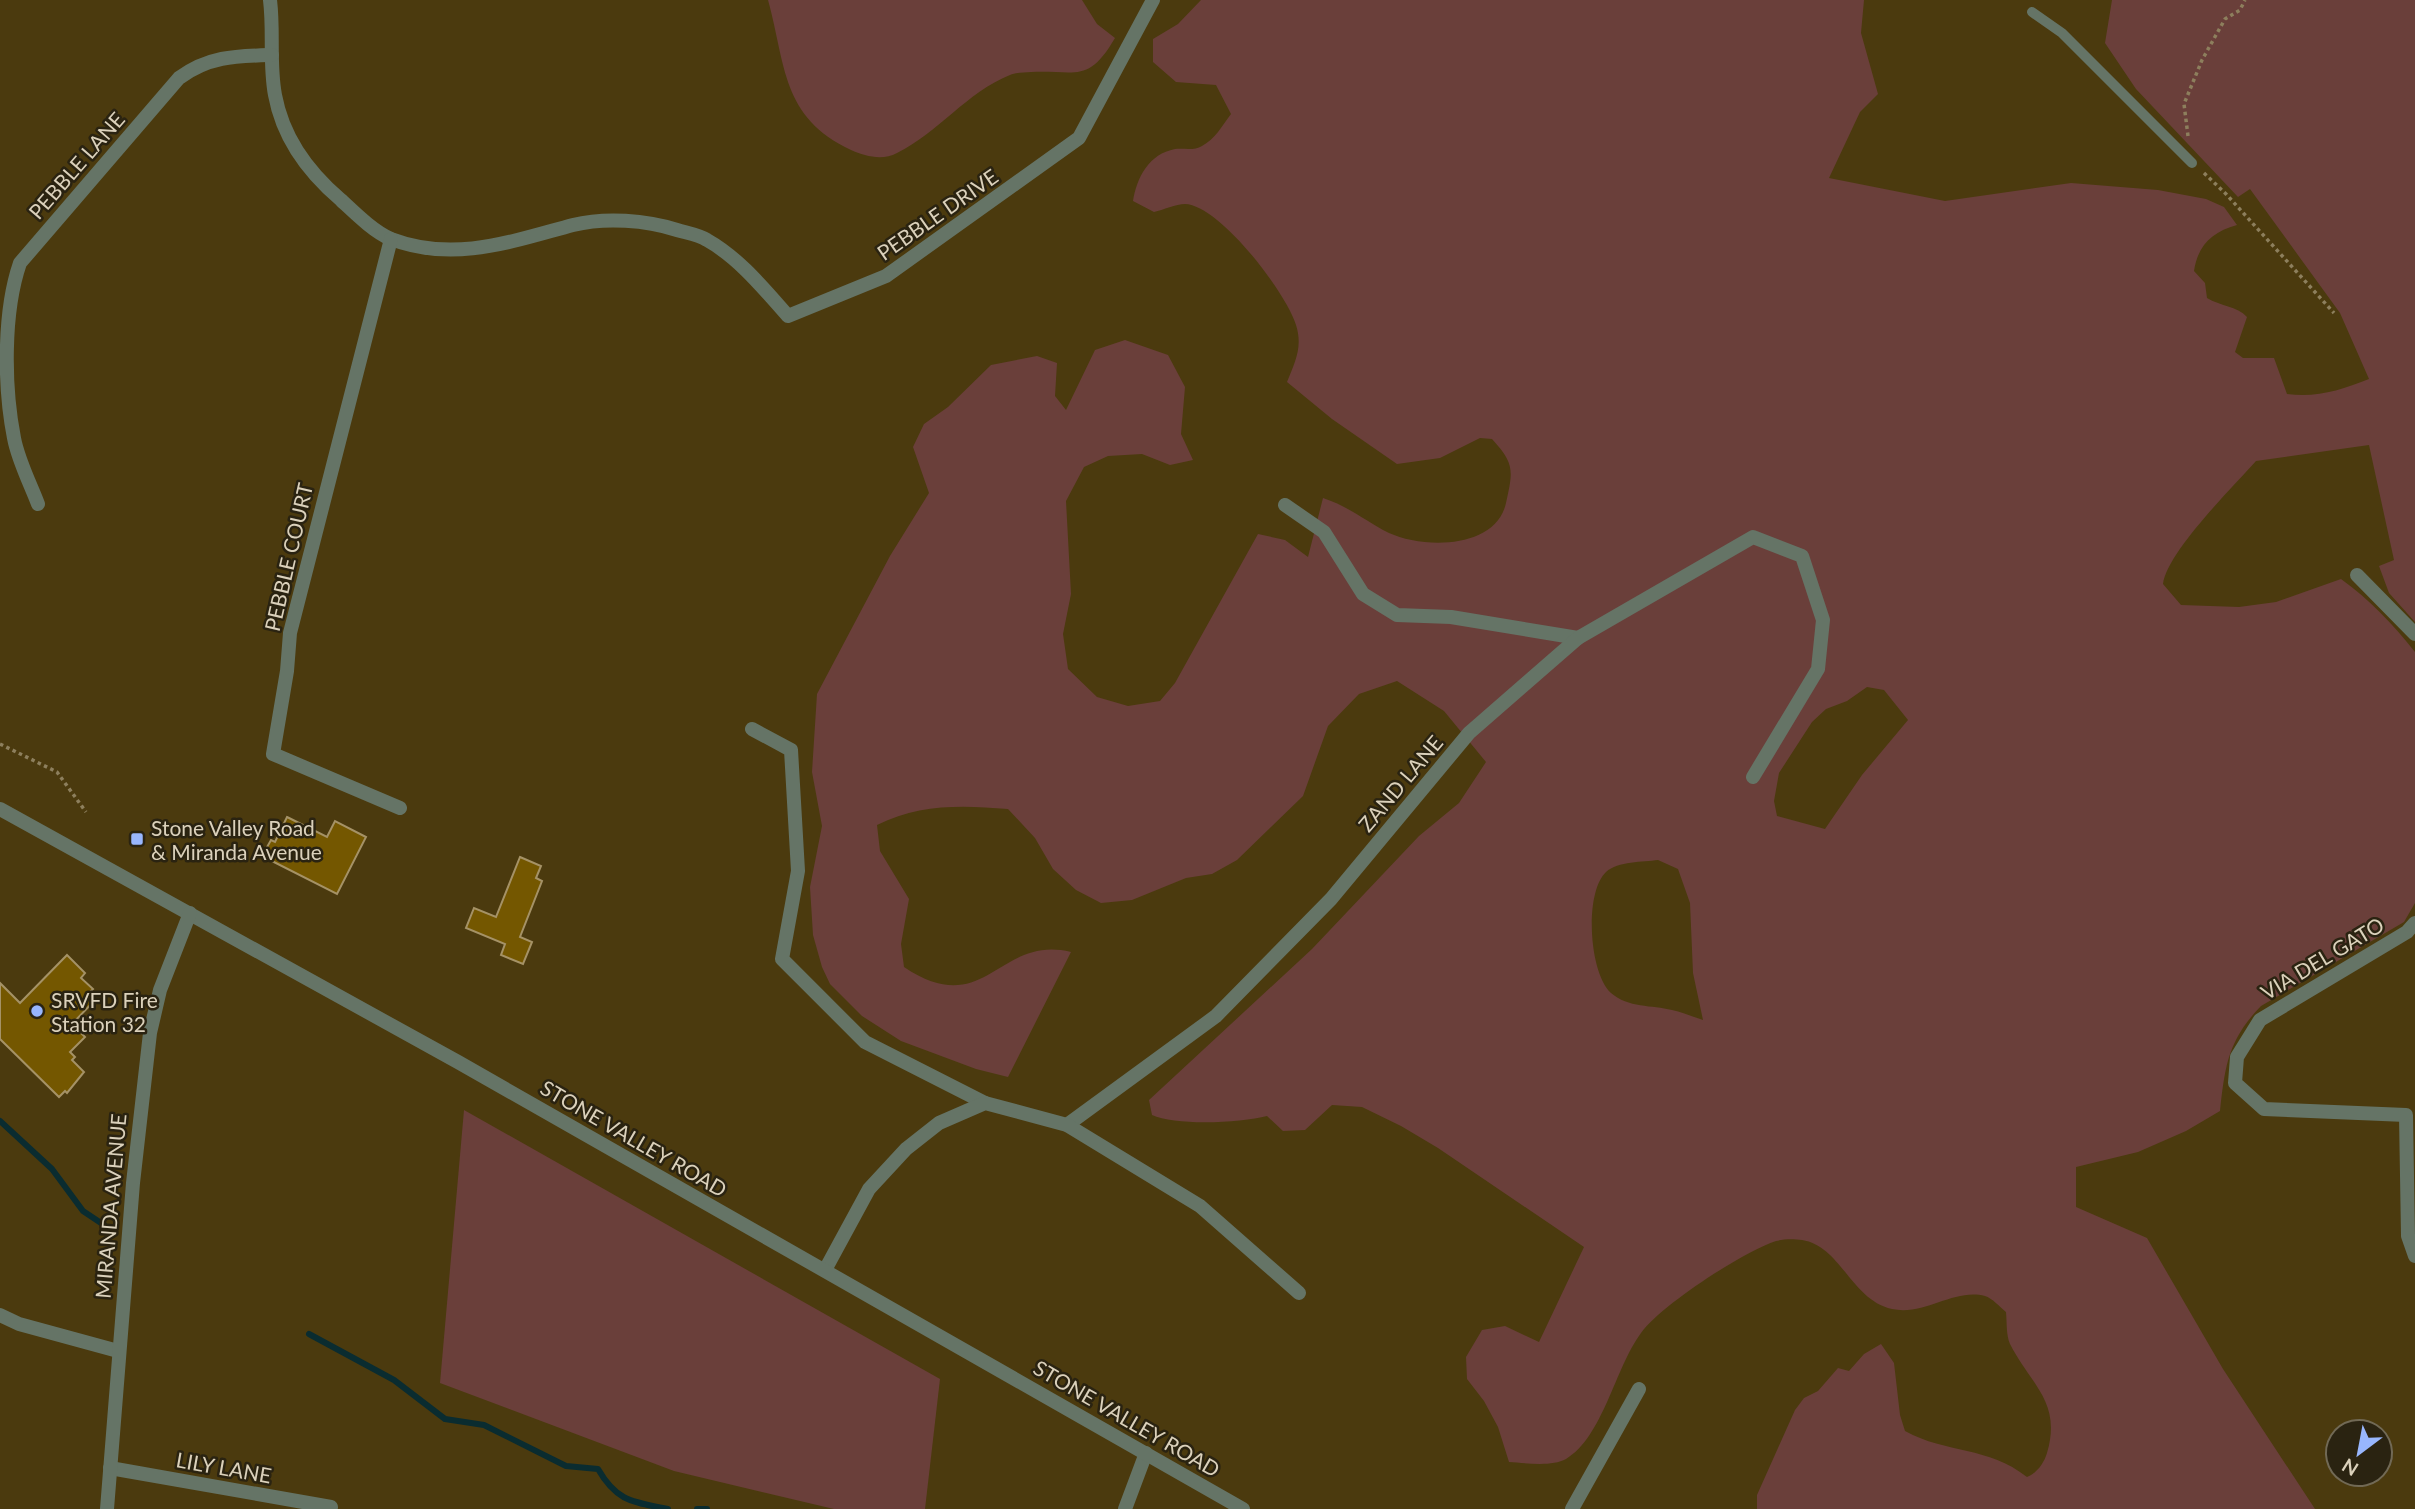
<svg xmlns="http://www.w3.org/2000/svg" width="2415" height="1509" font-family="Lato,sans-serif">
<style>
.green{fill:#6a3f3a;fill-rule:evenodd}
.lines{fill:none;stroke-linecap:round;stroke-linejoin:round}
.stream{stroke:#0a2c30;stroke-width:6}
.building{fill:#745700;stroke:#a59266;stroke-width:2}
.path{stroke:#8d7f5d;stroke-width:3.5;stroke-dasharray:3.5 3.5;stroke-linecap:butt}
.service{stroke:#657466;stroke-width:10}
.minor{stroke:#657466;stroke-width:14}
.tertiary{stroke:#657466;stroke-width:14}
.poi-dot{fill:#98b6fd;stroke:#2a2311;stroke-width:2.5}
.labels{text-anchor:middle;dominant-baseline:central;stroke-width:5;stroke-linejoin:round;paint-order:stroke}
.street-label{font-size:21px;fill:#dbd1bb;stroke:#2a2311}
.poi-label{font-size:21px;fill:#dbd1bb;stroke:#2a2311;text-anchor:start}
</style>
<rect width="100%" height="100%" fill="#4b3a0e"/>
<g class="green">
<path d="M768,0H1082L1097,24L1115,38C1088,84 1077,70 1031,72C1024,73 1016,72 1010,75C967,92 938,133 897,153C882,161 865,156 851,150C781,117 786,65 768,0Z"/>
<path d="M1201,0H1864L1861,33L1878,94L1860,112L1829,178L1945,201L2071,183L2158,190L2206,199L2224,207L2237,225C2212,232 2198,245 2194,271L2205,283L2207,298C2220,306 2237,306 2247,317L2235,352L2243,358H2274L2287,394C2317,398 2341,390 2369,379L2340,313L2250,189L2238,197L2136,89L2105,43L2112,0H2415V622L2389,593L2379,566L2394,560L2369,445L2256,461C2233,487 2167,552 2163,584L2181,605L2239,607L2276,602L2341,579C2370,600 2393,624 2415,652V903L2404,922L2261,1006C2228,1040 2225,1066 2220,1111L2186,1131L2138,1152L2076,1167V1207L2147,1238L2223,1369L2315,1509H1757V1495L1795,1410L1804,1398L1818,1391L1838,1368L1849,1371L1864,1354L1881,1344L1894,1363L1900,1415L1905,1431C1947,1454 1988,1446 2027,1477C2037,1473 2044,1463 2047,1453C2062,1402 2031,1385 2010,1344C2006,1335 2007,1322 2006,1312C2000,1307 1992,1298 1985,1296C1954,1288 1925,1316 1892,1309C1851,1300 1841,1246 1802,1240C1794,1239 1783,1239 1776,1241C1743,1252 1661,1305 1641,1333C1615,1368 1603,1437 1566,1459C1552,1467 1525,1463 1509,1462L1498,1427L1484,1401L1467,1379L1466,1357L1482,1330L1505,1326L1539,1342L1584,1247L1438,1148L1401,1126L1362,1107L1332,1105L1305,1130L1283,1131L1267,1116C1241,1123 1175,1126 1152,1115L1149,1100L1312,949L1419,836L1459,803L1486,762L1444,711L1397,681L1359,694L1328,726L1303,796L1237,860L1212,874L1186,878L1132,900L1101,903L1076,890L1053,869L1035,838L1008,809C961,805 919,804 877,825L880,851L909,899L901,944L904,967C986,1022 998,934 1071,952L1008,1077L976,1069L901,1041L862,1016L830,984L822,967L813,935L810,887L822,826L812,772L817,694L890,556L929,493L913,447L924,424L948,407L991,365L1037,356L1057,363L1055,396L1066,410L1095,350L1125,340L1168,355L1185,387L1181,434L1193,460L1170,465L1142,454L1108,456L1084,467L1066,501L1071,594L1063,634L1068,669L1097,697L1128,706L1160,701L1175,683L1258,534L1285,540L1308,557L1323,498C1350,507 1365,521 1389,533C1424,549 1496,549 1506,503C1513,471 1515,464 1492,439L1480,438L1440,458L1397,464L1332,419L1287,382C1295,362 1303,347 1296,325C1287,294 1220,205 1185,204C1176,204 1163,210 1154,212L1133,201C1137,177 1149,154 1175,149C1184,148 1194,151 1202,146C1215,139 1222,126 1231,114L1216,85L1176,82L1153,62V39L1178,24ZM1867,687L1884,690L1908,720L1862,775L1825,829L1777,816L1774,801L1779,773L1812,722L1826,709L1847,701ZM1658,860L1678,869L1690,903L1693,973L1703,1020C1693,1017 1682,1012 1672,1010C1652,1005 1628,1008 1611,993C1589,973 1584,893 1606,872C1618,861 1643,862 1658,860Z"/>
<path d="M464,1110L940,1379L925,1509H834L674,1471L440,1383Z"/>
</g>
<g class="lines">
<g class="stream">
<path d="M0,1121L52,1169L83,1211L104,1225"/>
<path d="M309,1334L394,1380L445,1419L484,1425L566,1466L598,1469C617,1502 633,1502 668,1509"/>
<path d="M697,1509H707"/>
</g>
</g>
<g class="building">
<path d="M287,817L327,837L335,821L366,837L337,894L262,856L271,840L275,842Z"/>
<path d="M520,857L541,866L536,878L542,881L520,937L532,942L523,964L501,955L505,944L466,928L474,908L496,917Z"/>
<path d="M67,955L85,973L81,978L93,989L89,993L96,999L72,1024L85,1037L70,1052L75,1057L72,1060L84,1072L67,1093L65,1091L59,1097L0,1039V983L20,1003Z"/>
</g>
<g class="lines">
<g class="path">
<path d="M2188,136L2184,104L2202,60L2225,19L2240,10L2245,0"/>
<path d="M2204,173L2226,194L2334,313"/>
<path d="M0,744L57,772L86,812"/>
</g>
<path class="service" d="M2032,12L2062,33L2192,163"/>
<g class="minor">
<path d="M270,0C274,31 269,64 275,95C283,139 308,172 341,200C355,213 374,232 391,239C454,263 513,241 573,225C605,217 646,220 677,230C687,233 699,235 707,240C739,258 764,289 788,316L886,276L1079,138L1153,0"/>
<path d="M391,239L290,633L287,671L273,754L400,808"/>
<path d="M38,504C30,483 18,460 14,438C4,387 3,312 20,263L179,78C209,56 236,56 272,55"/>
<path d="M1285,505L1324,532L1363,594L1397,615L1451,617L1578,638"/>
<path d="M2357,575L2415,634"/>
<path d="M752,729L791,750L798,871L782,959L865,1042L985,1103"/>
<path d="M2415,923L2407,932L2260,1020L2237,1057L2235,1083L2264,1109L2406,1115L2408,1236L2415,1256"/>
<path d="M1067,1125L1216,1016L1331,899L1469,733L1578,638L1753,537L1802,556L1823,620L1818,669L1753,777"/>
<path d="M825,1270L869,1189L906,1149L939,1123L985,1103L1067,1125L1200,1206L1299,1293"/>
<path d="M0,1315L19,1324L118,1351"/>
<path d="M110,1468L331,1507"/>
<path d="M1125,1509L1146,1453"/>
<path d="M1572,1509L1639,1389"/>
</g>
<g class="tertiary">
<path d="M0,809L458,1062L1243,1509"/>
<path d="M107,1509L133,1183L150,1033L160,990L190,913"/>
</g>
</g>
<g class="poi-dot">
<rect x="130" y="832" width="14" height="14" rx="3.5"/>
<circle cx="37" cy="1011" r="7"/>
</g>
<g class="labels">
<g class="street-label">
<text transform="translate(76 165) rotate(-49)">PEBBLE LANE</text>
<text transform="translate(937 214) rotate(-35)">PEBBLE DRIVE</text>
<text transform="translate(288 557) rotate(-77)">PEBBLE COURT</text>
<text transform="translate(1400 783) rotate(-50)">ZAND LANE</text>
<text transform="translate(2322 958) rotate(-31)">VIA DEL GATO</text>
<text transform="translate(634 1138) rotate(30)">STONE VALLEY ROAD</text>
<text transform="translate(110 1206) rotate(-85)">MIRANDA AVENUE</text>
<text transform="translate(1127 1418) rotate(30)">STONE VALLEY ROAD</text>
<text transform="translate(224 1467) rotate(10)">LILY LANE</text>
</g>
<g class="poi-label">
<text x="151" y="827">Stone Valley Road<tspan x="151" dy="24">&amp; Miranda Avenue</tspan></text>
<text x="51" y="999">SRVFD Fire<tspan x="51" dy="24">Station 32</tspan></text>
</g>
</g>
<g transform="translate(2359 1453) rotate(212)"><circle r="33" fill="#2a2311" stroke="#716955" stroke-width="2"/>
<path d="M0-5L12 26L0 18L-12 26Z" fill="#98b6fd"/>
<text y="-10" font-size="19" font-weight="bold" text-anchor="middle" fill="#dbd1bb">N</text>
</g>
</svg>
